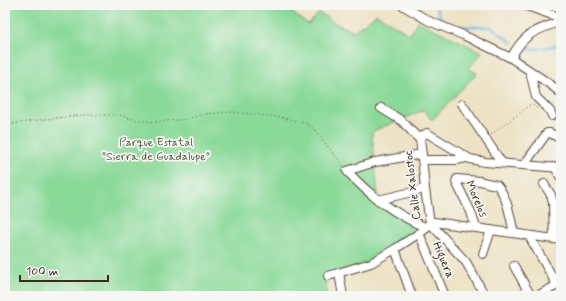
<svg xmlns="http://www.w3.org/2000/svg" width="566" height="301" font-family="Mynerve,sans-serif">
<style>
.green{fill:#89d998;stroke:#62825b}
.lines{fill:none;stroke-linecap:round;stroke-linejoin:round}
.stream{stroke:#70b1e4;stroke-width:2}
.minor-casing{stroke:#564637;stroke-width:10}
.path{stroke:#564637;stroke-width:1;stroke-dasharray:1 3;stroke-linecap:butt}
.minor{stroke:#fff;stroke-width:8}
.labels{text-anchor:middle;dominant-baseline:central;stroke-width:3.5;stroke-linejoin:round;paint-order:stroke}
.park-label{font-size:12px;fill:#4e563c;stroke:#f6f6f2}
.street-label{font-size:12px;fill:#3b2a1e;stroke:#f6f6f2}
</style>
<rect width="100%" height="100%" fill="#f6f6f2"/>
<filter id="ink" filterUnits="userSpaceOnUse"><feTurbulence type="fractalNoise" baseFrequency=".025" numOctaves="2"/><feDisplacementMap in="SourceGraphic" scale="8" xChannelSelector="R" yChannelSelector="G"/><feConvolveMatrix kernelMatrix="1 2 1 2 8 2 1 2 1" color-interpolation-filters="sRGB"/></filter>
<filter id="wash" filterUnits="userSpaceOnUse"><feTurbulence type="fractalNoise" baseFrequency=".012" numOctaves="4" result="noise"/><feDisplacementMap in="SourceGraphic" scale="16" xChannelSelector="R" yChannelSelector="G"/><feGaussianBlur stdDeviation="0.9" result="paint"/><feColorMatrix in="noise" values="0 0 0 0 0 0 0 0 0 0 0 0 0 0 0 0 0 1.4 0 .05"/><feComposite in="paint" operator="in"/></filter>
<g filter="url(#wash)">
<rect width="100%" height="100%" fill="#ede2c5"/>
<path class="green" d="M5,5H281L308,24L319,13L326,17H327L336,24L354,31L377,14L410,35L417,21L482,52L469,69L477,73L432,120L424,110L373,131L372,134L379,205L421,227L404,242L369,262L326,276V296H5Z"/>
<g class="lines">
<g class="stream">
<path d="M435,5L441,18L455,26L491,27L513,43"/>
<path d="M522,48C532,52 550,46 561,45"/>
</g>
</g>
</g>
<g filter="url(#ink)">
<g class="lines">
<defs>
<g id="minor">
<path d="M402,5L429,21L463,35L511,58L551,85L561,93"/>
<path d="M524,5L561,18"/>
<path d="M511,58C525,32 535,31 561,21"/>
<path d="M530,71L536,97L550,111L552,116"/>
<path d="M462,104L502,163"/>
<path d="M381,108L402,121L417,137H420"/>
<path d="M420,137L427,133L470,159L485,162L561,168"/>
<path d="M420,137L425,189L430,223"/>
<path d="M422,154L375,162L347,171C369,195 394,214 425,227"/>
<path d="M422,160H457L466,158"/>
<path d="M524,165L547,133H550L561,139"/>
<path d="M555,167L561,178"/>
<path d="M544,184L551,195L553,202L554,239"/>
<path d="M378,200L425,189"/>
<path d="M430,223L466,262L485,296"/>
<path d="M476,228L471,212L456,182L457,179L480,181L487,183L497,185C508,198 510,217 514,233"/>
<path d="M419,233L445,296"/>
<path d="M529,236L557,285"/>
<path d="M395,249L412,296"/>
<path d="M483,254L491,230"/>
<path d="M514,266L531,296"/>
<path d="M339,273L343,296"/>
<path d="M328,276L371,263L395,249L424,230L430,223L434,222L561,240"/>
<path d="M537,296L561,283"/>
</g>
</defs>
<use href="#minor" class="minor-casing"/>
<g class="path">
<path d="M558,112L561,107"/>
<path d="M5,125L47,119L84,115H120L137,120L157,122L187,119L203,114L233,112L279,117L305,123L314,129L343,166"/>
<path d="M491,135L530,105H533L537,108"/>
</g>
<use href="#minor" class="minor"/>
</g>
</g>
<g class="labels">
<g class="park-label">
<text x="156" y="143">Parque Estatal<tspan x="156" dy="14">"Sierra de Guadalupe"</tspan></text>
</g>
<g class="street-label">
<text transform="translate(413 185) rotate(-97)">Calle Xalostoc</text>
<text transform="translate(476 199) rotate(66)">Morelos</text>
<text transform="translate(443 260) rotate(67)">Higuera</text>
</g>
</g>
<rect width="566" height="301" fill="none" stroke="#f6f6f2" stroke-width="20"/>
<path d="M20 275v6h88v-6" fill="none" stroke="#3b2a1e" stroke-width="2"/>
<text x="26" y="275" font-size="12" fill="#3b2a1e" stroke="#f6f6f2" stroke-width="3" paint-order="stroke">100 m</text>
</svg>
